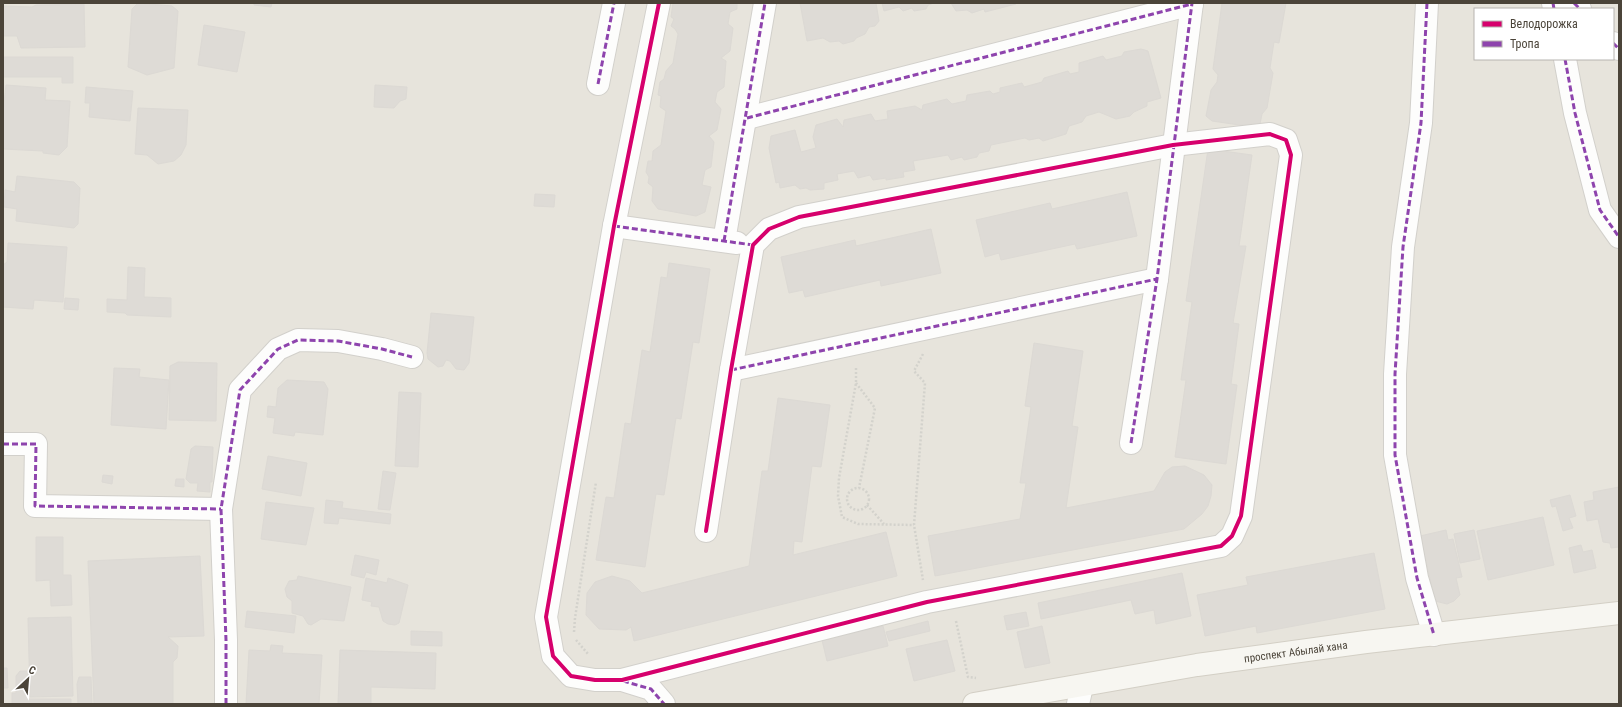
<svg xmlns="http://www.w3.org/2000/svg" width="1622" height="707" font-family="'Roboto Condensed',sans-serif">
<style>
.residential{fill:#e7e4dc;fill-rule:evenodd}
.building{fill:#dedbd6;stroke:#dcd9d4}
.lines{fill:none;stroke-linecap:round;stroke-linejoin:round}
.minor-casing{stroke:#d2d0cb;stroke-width:24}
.secondary-casing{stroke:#d3cfc5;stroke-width:24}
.path{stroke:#d3d2cc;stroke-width:2.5;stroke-dasharray:2 2;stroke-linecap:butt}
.minor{stroke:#fdfdfc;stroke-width:22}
.secondary{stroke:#f7f6f1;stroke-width:22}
.quiet{stroke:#8e44ad;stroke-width:3;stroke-dasharray:6 3;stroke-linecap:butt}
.cycleway-casing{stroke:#fff;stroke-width:6}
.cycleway{stroke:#d6006c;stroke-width:4}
.labels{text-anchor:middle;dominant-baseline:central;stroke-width:4;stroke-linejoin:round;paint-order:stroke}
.street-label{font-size:11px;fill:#4b4439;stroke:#fff}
</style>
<rect width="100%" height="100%" fill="#f4f2ee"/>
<path class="residential" d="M3,3H1619V704H3ZM1475,9H1613V59H1475Z"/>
<g class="building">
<path d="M138,3L172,6L178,11L174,68L147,75L128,67L132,9Z"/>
<path d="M254,3H272L271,7L254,5Z"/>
<path d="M673,3H737V9L730,12L728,24L733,28L730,51L721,58L726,61L724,87L717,92L715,102L721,109L717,130L709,136L714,142L711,167L705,170L702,185L711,187L705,212L696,216L658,209L652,201L653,187L648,183L649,177L646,172L648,161H652L653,151L661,145L666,111L660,107L661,96L658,95L660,82L664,79L666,71L673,63L678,34L675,29L671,26L674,19L671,17Z"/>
<path d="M800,3H876L879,21L875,26L869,27L865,34L856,38L854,41L843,44L839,41L830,42L823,38L807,41Z"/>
<path d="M882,3H934L928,5L926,9L914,11L912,8L903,11L899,7L884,11Z"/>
<path d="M951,3H1015L1016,4L985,12L984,9L972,13L967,10L956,11Z"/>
<path d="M1222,3H1286L1279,43L1274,42L1270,68L1273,73L1267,108L1262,114L1260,124L1253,127L1212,121L1206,116L1211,90L1217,82L1218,75L1213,69Z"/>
<path d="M84,4L85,47L21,48L17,36H3V6L32,7L36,5Z"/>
<path d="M204,25L245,32L237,72L198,65Z"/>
<path d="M1141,49L1148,51L1161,98L1147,102V106L1134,112L1130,116L1116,119L1099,112L1086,116L1082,122L1069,126L1066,134L1043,141L1039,138L1029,140L1025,138L991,145L989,151L979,153L977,157L964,160L962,157L951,160L948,155L913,161L915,170L903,172L904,177L886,180V178L873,180L870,175L858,178L854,171L837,174L838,180L824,183V189L810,190L806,188L800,189L795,185L780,188L779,182L776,183L769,148L771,136L795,130L801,152L816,148L813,137L816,125L837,119L843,127L844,120L871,114L875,121L888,119L887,111L915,106L922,110L923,105L947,99L952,104L966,101L967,95L990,91L993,94L1000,92V88L1022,83L1024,87L1042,82L1044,78L1068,71L1070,74L1079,72V63L1103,56L1106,60L1122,56L1124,52Z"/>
<path d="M3,57H73V83H62V77H3Z"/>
<path d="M6,85L46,88L45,100L70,101L67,147L59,155L43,153V151L3,149V111Z"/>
<path d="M375,85L407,87L406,99L400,101L394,108L374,107Z"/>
<path d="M86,87L133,91L130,121L89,117L90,103H85Z"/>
<path d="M138,108L188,110L186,145L181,155L174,161L158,164L147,155L135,154Z"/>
<path d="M1208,149L1252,155L1239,246H1246L1233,323L1239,324L1231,384L1237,385L1226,464L1175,457L1186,380H1181L1192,302L1186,301Z"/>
<path d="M17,176L74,182L80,188L78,224L74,228L16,221L17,209L4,207L5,190L15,192Z"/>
<path d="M1127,192L1137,236L1077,249L1075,244L1001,260L999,253L985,257L976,220L1050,203L1052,209Z"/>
<path d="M535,194L555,195L554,207L534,206Z"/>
<path d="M931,229L941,273L881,286L880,280L805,297L803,290L789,293L781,257L855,240L856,246Z"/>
<path d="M8,243L67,247L63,302L34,300L33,309L3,307V265L7,262Z"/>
<path d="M669,263L710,269L699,343L693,342L681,419L676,418L664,495L656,494L645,567L596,560L606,497L614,498L625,423L631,424L642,350L650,352L661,277L667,278Z"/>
<path d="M128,267L145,268L144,297L171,298V317L127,315L125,313L107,312V299L127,300Z"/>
<path d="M65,298L79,299L78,310L64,309Z"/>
<path d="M431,313L474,317L469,363L464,370L456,369L450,361L446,360L443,366L438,367L428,359L427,353Z"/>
<path d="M1034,343L1083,351L1072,426L1078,427L1066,508L1154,491L1165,472L1172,467L1185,466L1204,475L1212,485L1211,496L1208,506L1202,514L1184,529L935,576L928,536L1020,519L1026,483H1020L1031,407L1025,406Z"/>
<path d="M178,362L217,363L216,421L169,420L170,366Z"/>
<path d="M114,368L140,369L139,377L169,380L166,429L111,425Z"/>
<path d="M287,380L324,382L328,389L323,435L295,432L294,436L273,433L275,418L267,417L268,406L276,407L278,388Z"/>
<path d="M399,392L421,393L418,467L395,466Z"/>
<path d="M778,398L830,405L821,467L812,466L802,542L794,541L793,555L886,532L897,576L634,641L631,627L626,630L599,629L586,615L587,593L595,582L612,576L630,581L642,593L749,566L762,471H768Z"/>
<path d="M195,446L213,447L212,482H210V492L197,491L198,483H190L186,479L191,449Z"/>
<path d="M268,456L307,463L301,496L262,489Z"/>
<path d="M383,471L396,473L390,510L378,509Z"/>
<path d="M103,475L113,476L112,484L102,482Z"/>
<path d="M176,479H184V487L175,486Z"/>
<path d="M1619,487V547L1611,548L1610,543L1603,542L1598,519L1587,521L1584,502L1594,500L1593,492Z"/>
<path d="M1570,495L1576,516L1569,518L1573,528L1563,531L1556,506L1552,507L1550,500Z"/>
<path d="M326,500L343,502L342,508L391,514L390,524L339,518L338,524L324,523Z"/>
<path d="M266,502L314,508L306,545L261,539Z"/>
<path d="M1543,517L1554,565L1488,580L1477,531Z"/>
<path d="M1446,530L1448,540L1453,539L1462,577L1456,578L1460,595L1454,601L1447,604L1435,601L1420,536Z"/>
<path d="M1474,530L1480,559L1460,563L1454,534Z"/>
<path d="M36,537H63V575H71L72,605L51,606L50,580L36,581Z"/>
<path d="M1581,545L1583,552L1592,550L1596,568L1574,573L1569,548Z"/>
<path d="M1374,553L1385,609L1257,633L1256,626L1205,636L1197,595L1248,585L1246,577Z"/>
<path d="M355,555L379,560L376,575L366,572L364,578L351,575Z"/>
<path d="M200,556L204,636L168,637L178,646L177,658L173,662V704H94L88,561Z"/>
<path d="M1182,573L1191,616L1156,624L1154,610L1135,614L1131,600L1041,619L1038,603Z"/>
<path d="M298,576L351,587L344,621L321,619L311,625L308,624L303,616L292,613V601L287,597L285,589L289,581L297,580Z"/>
<path d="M366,578L387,583L388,578L408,585L399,623L395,625L388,624L383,621L379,607L371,606L372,602L362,600Z"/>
<path d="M247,611L296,616L294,633L245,627Z"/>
<path d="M1026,612L1029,626L1007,630L1004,616Z"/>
<path d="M71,617L73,696L30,697L28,618Z"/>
<path d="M928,621L930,631L889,641L886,632Z"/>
<path d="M883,626L888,646L827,661L822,640Z"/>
<path d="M1042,626L1050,663L1025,668L1017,632Z"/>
<path d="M411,631L442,632V646L411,645Z"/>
<path d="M947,640L955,671L914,681L906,649Z"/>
<path d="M271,645L283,646L282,653L322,655L319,704H246L249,650L270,651Z"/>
<path d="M340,650L436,653L435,689L371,687V704H338Z"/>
<path d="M3,668H7L8,688H3Z"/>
<path d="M20,671H28V699H71V704H12V693H16V676Z"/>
<path d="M79,677H91L92,704H78L77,684Z"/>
</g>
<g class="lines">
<defs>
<g id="minor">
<path d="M659,3L614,226L546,617L553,656L571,676L595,680H622L927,602L1221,546L1232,536L1241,516L1291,155L1286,140L1270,134L1173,145L799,217L769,229L753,245L731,370L706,531"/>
<path d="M1427,3L1421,123L1403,247L1395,374V455L1417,578L1434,635"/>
<path d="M1553,3L1554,9"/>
<path d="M1574,3L1580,9"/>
<path d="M1613,43L1619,49"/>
<path d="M1565,59L1575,113L1600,210L1619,237"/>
<path d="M598,84L614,3"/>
<path d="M747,118L1192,4"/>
<path d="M614,226L737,243"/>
<path d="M724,241L765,3"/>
<path d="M731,370L1157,279"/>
<path d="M1131,443L1157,279L1192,3"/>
<path d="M3,444H36L35,506L221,509"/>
<path d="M622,680L651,689L664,704"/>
<path d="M226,704V640L221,509L240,390L278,349L298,340L338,341L382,349L412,357"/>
<path d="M1078,704L1082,686"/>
</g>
<g id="secondary">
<path id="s1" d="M974,704L1197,665L1366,642L1619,613"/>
</g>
</defs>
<use href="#minor" class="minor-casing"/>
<use href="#secondary" class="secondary-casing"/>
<g class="path">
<path d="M923,354L914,371L925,383L914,525L923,580"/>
<path d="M856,368V383L839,478L838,496L842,517L858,524L914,525"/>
<path d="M856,383L875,408L859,488"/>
<circle cx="858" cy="499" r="11"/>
<path d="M867,505L884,524"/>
<path d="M956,621L968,677L976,678"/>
<path d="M574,632L575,618L596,482"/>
<path d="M576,640L588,654"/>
</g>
<use href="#minor" class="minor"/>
<use href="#secondary" class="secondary"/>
<g class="quiet">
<path d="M1427,3L1421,123L1403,247L1395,374V455L1417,578L1434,635"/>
<path d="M1553,3L1554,9"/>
<path d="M1574,3L1580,9"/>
<path d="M1613,43L1619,49"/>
<path d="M1565,59L1575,113L1600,210L1619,237"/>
<path d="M598,84L614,3"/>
<path d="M747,118L1192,4"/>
<path d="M614,226L753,245"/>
<path d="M724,241L765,3"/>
<path d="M731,370L1157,279"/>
<path d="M1131,443L1157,279L1192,3"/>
<path d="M3,444H36L35,506L221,509"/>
<path d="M623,681L651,689L664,704"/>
<path d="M226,704V640L221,509L240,390L278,349L298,340L338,341L382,349L412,357"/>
</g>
<defs>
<path id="cycleway" d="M659,3L614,226L546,617L553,656L571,676L595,680H622L927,602L1221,546L1232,536L1241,516L1291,155L1286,140L1270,134L1173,145L799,217L769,229L753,245L731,370L706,531"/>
</defs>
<use href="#cycleway" class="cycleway-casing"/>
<use href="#cycleway" class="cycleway"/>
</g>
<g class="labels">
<g class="street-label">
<text stroke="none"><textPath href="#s1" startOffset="326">проспект Абылай хана</textPath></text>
</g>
</g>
<rect width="1622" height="707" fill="none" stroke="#4b4439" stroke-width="8"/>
<rect x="1474" y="8" width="140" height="52" fill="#ffffff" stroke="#b7b4b0"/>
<rect x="1482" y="21" width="20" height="6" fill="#d6006c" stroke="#b7b4b0"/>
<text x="1510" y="28" font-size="12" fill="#4b4439">Велодорожка</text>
<rect x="1482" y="41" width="20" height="6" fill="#8e44ad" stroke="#b7b4b0"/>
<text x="1510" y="48" font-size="12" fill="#4b4439">Тропа</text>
<g transform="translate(28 679) rotate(26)" stroke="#ffffff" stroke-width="3" paint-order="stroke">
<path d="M0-3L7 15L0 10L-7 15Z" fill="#4b4439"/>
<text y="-6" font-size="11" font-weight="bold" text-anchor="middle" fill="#4b4439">С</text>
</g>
</svg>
